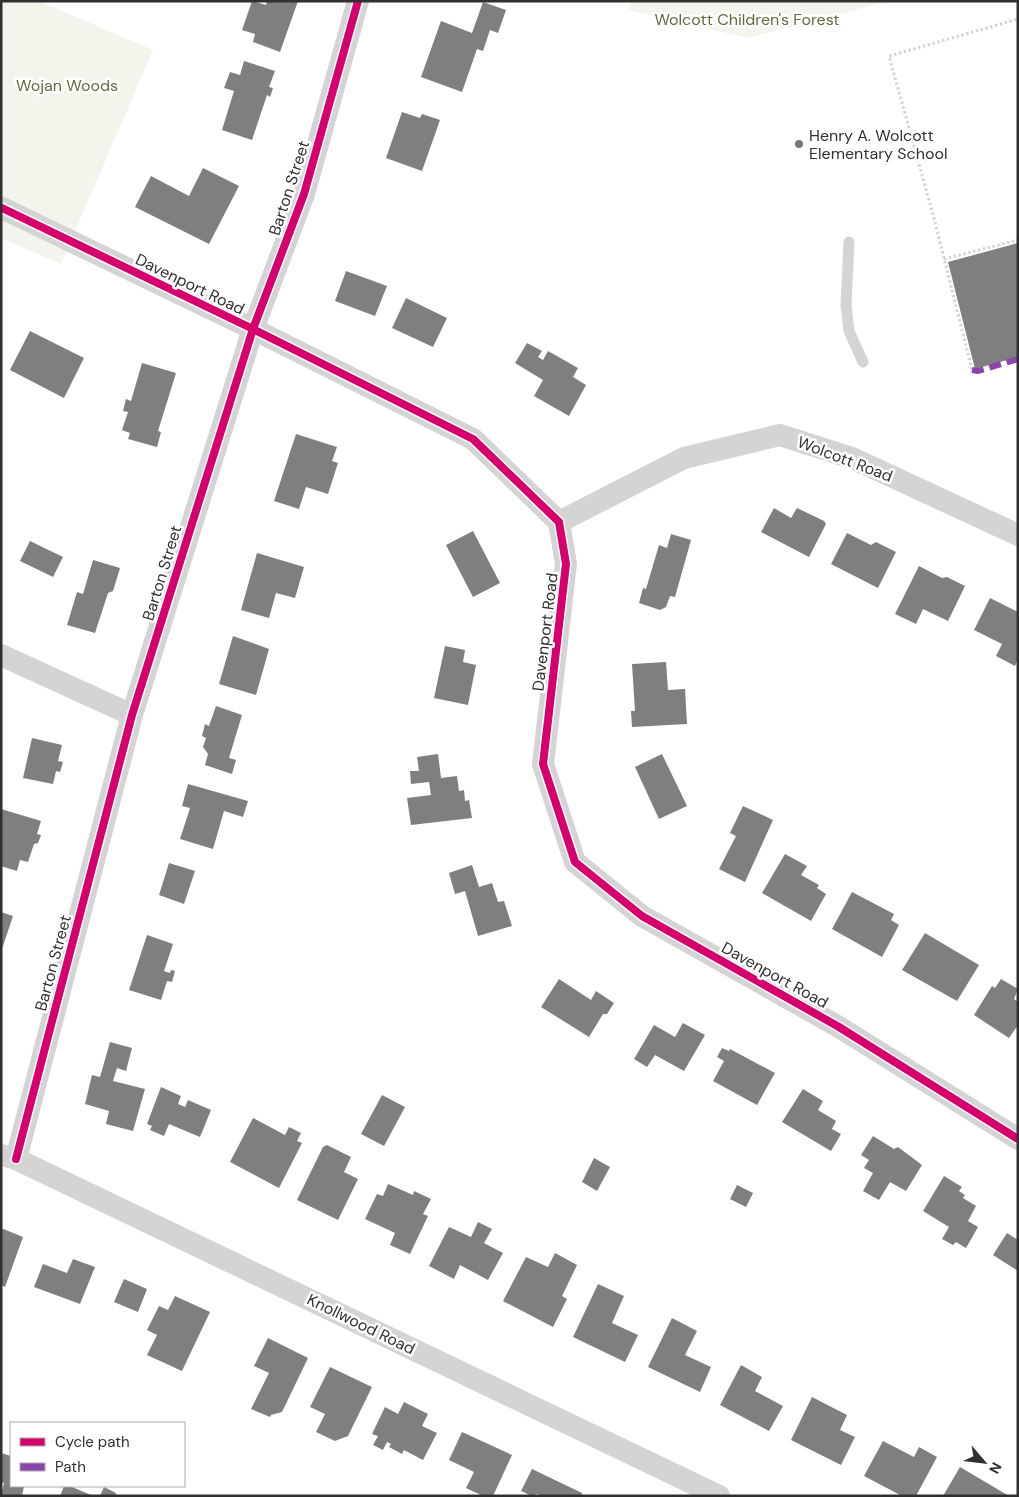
<svg xmlns="http://www.w3.org/2000/svg" width="1019" height="1497" font-family="'DM Sans',sans-serif">
<style>
.green{fill:#f3f5ed}
.building{fill:#7f7f7f}
.lines{fill:none;stroke-linecap:round;stroke-linejoin:round}
.path{stroke:#d4d4d4;stroke-width:3;stroke-dasharray:2.5 2.5;stroke-linecap:butt}
.lane{stroke:#d4d4d4;stroke-width:11}
.street{stroke:#d4d4d4;stroke-width:22}
.quiet{stroke:#8e44ad;stroke-width:6;stroke-dasharray:12 6;stroke-linecap:butt}
.cycleway-casing{stroke:#fff;stroke-width:11}
.cycleway{stroke:#d6006c;stroke-width:8}
.poi-dot{fill:#787878;stroke:#fff;stroke-width:2}
.labels{text-anchor:middle;dominant-baseline:central;stroke-width:5;stroke-linejoin:round;paint-order:stroke}
.park-label{font-size:16px;fill:#5e6c3d;stroke:#fff}
.poi-label{font-size:16px;fill:#303030;stroke:#fff;text-anchor:start}
.street-label{font-size:16px;fill:#303030;stroke:#fff}
</style>
<rect width="100%" height="100%" fill="#fff"/>
<g class="green">
<path d="M1,1H39L153,50L61,264L1,238Z"/>
<path d="M632,1H890L748,38L628,10Z"/>
</g>
<g class="building">
<path d="M252,1L266,5L267,1H298L280,52L253,42L255,34L242,30Z"/>
<path d="M483,2L506,10L498,33L490,30L483,51L477,49L462,92L421,77L441,21L472,33Z"/>
<path d="M244,61L275,71L269,87L273,88L270,97L267,95L252,140L222,130L234,91L224,88L230,72L240,75Z"/>
<path d="M402,112L420,118L422,114L440,120L422,171L386,158Z"/>
<path d="M203,168L239,186L209,244L135,207L151,176L189,196Z"/>
<path d="M1018,243V357L975,369L948,262Z"/>
<path d="M346,271L387,286L375,316L335,301Z"/>
<path d="M406,298L447,318L433,347L392,328Z"/>
<path d="M30,331L84,358L64,398L10,370Z"/>
<path d="M527,343L542,351L538,357L543,360L548,351L578,368L573,377L586,385L569,416L534,396L543,380L515,363Z"/>
<path d="M142,363L176,373L158,431L161,432L157,447L128,439L130,433L122,430L128,412L123,411L126,399L131,401Z"/>
<path d="M296,434L337,447L332,461L338,463L328,494L306,487L299,509L274,501Z"/>
<path d="M774,508L791,518L797,508L824,521L826,524L809,557L761,532Z"/>
<path d="M473,531L500,583L473,597L446,545Z"/>
<path d="M847,533L871,545L876,542L896,552L878,588L831,564Z"/>
<path d="M671,534L691,540L675,597L670,596L666,607L660,610L639,603L643,588L646,589L659,545L667,548Z"/>
<path d="M30,541L63,557L53,577L20,561Z"/>
<path d="M257,553L304,567L295,598L276,593L269,618L241,610Z"/>
<path d="M93,560L120,568L113,591L108,593L95,633L67,625L77,592L83,594Z"/>
<path d="M919,566L942,578L947,577L965,586L948,621L923,609L916,624L895,614Z"/>
<path d="M990,598L1018,612V659L1015,666L996,656L1002,644L974,630Z"/>
<path d="M233,636L269,649L256,695L219,684Z"/>
<path d="M445,646L465,650L463,662L476,665L468,705L434,698Z"/>
<path d="M666,662L668,690L685,689L687,724L632,727L631,711H635L632,664Z"/>
<path d="M216,706L242,715L229,758L236,760L232,774L205,765L208,754L203,747L206,738L202,736L205,724L209,726Z"/>
<path d="M32,738L62,745L58,761L63,762L60,772L56,771L53,784L23,778Z"/>
<path d="M438,754L441,778L457,776L459,791L464,790L465,801L469,800L472,818L411,825L407,798L431,795L429,782L411,784L410,771H419L417,757Z"/>
<path d="M662,754L687,806L659,819L635,767Z"/>
<path d="M188,784L248,801L243,817L224,811L213,849L180,839L190,808L182,806Z"/>
<path d="M743,806L773,820L745,882L719,869L736,836L730,833Z"/>
<path d="M1,809L41,821L37,834L41,835L38,843L34,844L28,862L20,860L17,871L1,866Z"/>
<path d="M785,854L807,866L801,875L819,885L817,888L826,894L811,921L762,893Z"/>
<path d="M169,863L195,871L184,904L159,895Z"/>
<path d="M472,865L479,887L492,883L498,902L504,901L512,926L478,936L465,891L455,894L449,873Z"/>
<path d="M852,892L894,914L891,920L899,925L882,957L832,929Z"/>
<path d="M1,912L13,916L2,949H1Z"/>
<path d="M925,933L979,965L957,1001L902,970Z"/>
<path d="M147,935L173,944L164,971L170,973L171,970L175,971L172,982L167,981L161,1000L129,990Z"/>
<path d="M559,979L591,1000L596,991L614,1003L607,1014H603L589,1037L541,1007Z"/>
<path d="M1001,979L1018,989L1014,999L1018,1002V1025L1009,1038L974,1015L992,986L995,988Z"/>
<path d="M683,1023L705,1035L684,1071L655,1055L647,1067L634,1059L654,1025L675,1037Z"/>
<path d="M110,1042L132,1048L126,1071L117,1068L113,1081L145,1089L133,1131L106,1124L109,1111L85,1104L92,1075L100,1077Z"/>
<path d="M722,1048L729,1051L730,1049L775,1073L757,1105L713,1081L724,1061L717,1057Z"/>
<path d="M161,1087L181,1096L178,1104L185,1107L188,1100L211,1110L200,1137L169,1124L164,1136L150,1130L152,1126L147,1124Z"/>
<path d="M803,1089L823,1101L818,1110L836,1121L832,1129L841,1134L831,1151L782,1122Z"/>
<path d="M382,1095L405,1107L384,1146L361,1134Z"/>
<path d="M253,1118L285,1135L289,1127L301,1133L297,1141L302,1143L279,1188L230,1162Z"/>
<path d="M873,1136L894,1149L898,1147L922,1165L906,1191L890,1182L879,1200L863,1191L873,1173L864,1168L869,1160L861,1155Z"/>
<path d="M327,1145L351,1157L344,1172L358,1179L338,1220L297,1200L323,1147Z"/>
<path d="M594,1158L610,1167L597,1191L582,1182Z"/>
<path d="M944,1176L962,1187L959,1191L965,1195L963,1198L976,1206L968,1221L978,1227L966,1248L956,1242L953,1245L942,1239L949,1227L923,1211Z"/>
<path d="M388,1184L413,1195L414,1191L431,1199L423,1214L428,1216L410,1254L390,1245L395,1233L365,1219L377,1194L383,1196Z"/>
<path d="M737,1185L753,1193L746,1207L730,1199Z"/>
<path d="M478,1222L492,1229L484,1243L503,1253L488,1280L460,1265L454,1279L429,1266L449,1227L471,1237Z"/>
<path d="M1,1228L23,1237L5,1287L1,1285Z"/>
<path d="M1007,1233L1018,1240V1271L993,1255Z"/>
<path d="M555,1253L577,1265L562,1296L567,1299L553,1327L503,1301L526,1257L548,1267Z"/>
<path d="M73,1259L95,1267L80,1304L34,1287L43,1264L67,1273Z"/>
<path d="M124,1279L147,1289L138,1312L114,1302Z"/>
<path d="M598,1284L624,1296L612,1323L638,1335L625,1362L573,1337Z"/>
<path d="M175,1296L210,1312L182,1371L147,1355L157,1335L147,1330L159,1306L168,1310Z"/>
<path d="M672,1318L697,1331L685,1355L711,1367L700,1392L648,1367Z"/>
<path d="M268,1338L308,1358L282,1412L271,1415L270,1417L251,1409L269,1373L254,1366Z"/>
<path d="M741,1365L762,1377L755,1391L783,1406L769,1431L720,1405Z"/>
<path d="M330,1367L372,1387L348,1436L335,1441L316,1432L325,1414L310,1407Z"/>
<path d="M812,1397L847,1415L840,1430L855,1437L841,1465L791,1440Z"/>
<path d="M404,1402L428,1414L422,1426L437,1433L423,1460L404,1450L402,1454L389,1447L391,1444L387,1442L383,1450L373,1445L378,1436L372,1434L385,1407L398,1414Z"/>
<path d="M462,1432L512,1455L493,1496H483L466,1488L474,1472L449,1460Z"/>
<path d="M883,1441L914,1457L919,1447L937,1457L916,1496H902L864,1476Z"/>
<path d="M1,1453L11,1456V1486H24L22,1496H1L4,1483L1,1482Z"/>
<path d="M960,1467L1009,1496H943Z"/>
<path d="M532,1469L582,1493L581,1496H542L537,1494L532,1496L521,1491Z"/>
<path d="M64,1486H70L93,1496H60Z"/>
<path d="M104,1487L116,1493L115,1496H100Z"/>
</g>
<g class="lines">
<g class="path">
<path d="M944,259L1018,240"/>
<path d="M972,370L934,218L889,56L1018,19"/>
</g>
<path class="lane" d="M849,242L846,305L849,331L863,362"/>
<g class="street">
<path d="M2,208L253,329L473,439L559,522L566,564L543,764L575,862L642,916L839,1027L1018,1139"/>
<path d="M559,522L684,458L780,435L852,458L1018,535"/>
<path d="M1,655L132,715"/>
<path d="M2,1155L16,1159L719,1496"/>
<path d="M16,1159L132,715L253,329L304,194L358,1"/>
</g>
<path class="quiet" d="M972,370L978,371L1018,359"/>
<defs>
<g id="cycleway">
<path d="M2,208L253,329L473,439L559,522L566,564L543,764L575,862L642,916L839,1027L1018,1139"/>
<path d="M16,1159L132,715L253,329L304,194L358,1"/>
</g>
</defs>
<use href="#cycleway" class="cycleway-casing"/>
<use href="#cycleway" class="cycleway"/>
</g>
<circle class="poi-dot" cx="799" cy="144" r="5"/>
<g class="labels">
<g class="park-label">
<text x="747" y="19">Wolcott Children's Forest</text>
<text x="67" y="85">Wojan Woods</text>
</g>
<g class="poi-label">
<text x="809" y="135">Henry A. Wolcott<tspan x="809" dy="18">Elementary School</tspan></text>
</g>
<g class="street-label">
<text transform="translate(289 188) rotate(-72)">Barton Street</text>
<text transform="translate(190 284) rotate(26)">Davenport Road</text>
<text transform="translate(845 459) rotate(21)">Wolcott Road</text>
<text transform="translate(162 573) rotate(-73)">Barton Street</text>
<text transform="translate(545 632) rotate(-83)">Davenport Road</text>
<text transform="translate(53 963) rotate(-75)">Barton Street</text>
<text transform="translate(775 975) rotate(29)">Davenport Road</text>
<text transform="translate(361 1324) rotate(26)">Knollwood Road</text>
</g>
</g>
<rect width="1019" height="1497" fill="none" stroke="#303030" stroke-width="5"/>
<rect x="10" y="1422" width="175" height="65" fill="#ffffff" stroke="#acacac"/>
<rect x="20" y="1438" width="25" height="8" fill="#d6006c" stroke="#acacac"/>
<text x="55" y="1447" font-size="15" fill="#303030">Cycle path</text>
<rect x="20" y="1463" width="25" height="8" fill="#8e44ad" stroke="#acacac"/>
<text x="55" y="1472" font-size="15" fill="#303030">Path</text>
<g transform="translate(984 1462) rotate(118)" stroke="#ffffff" stroke-width="4" paint-order="stroke">
<path d="M0-4L9 19L0 12L-9 19Z" fill="#303030"/>
<text y="-8" font-size="14" font-weight="bold" text-anchor="middle" fill="#303030">N</text>
</g>
</svg>
